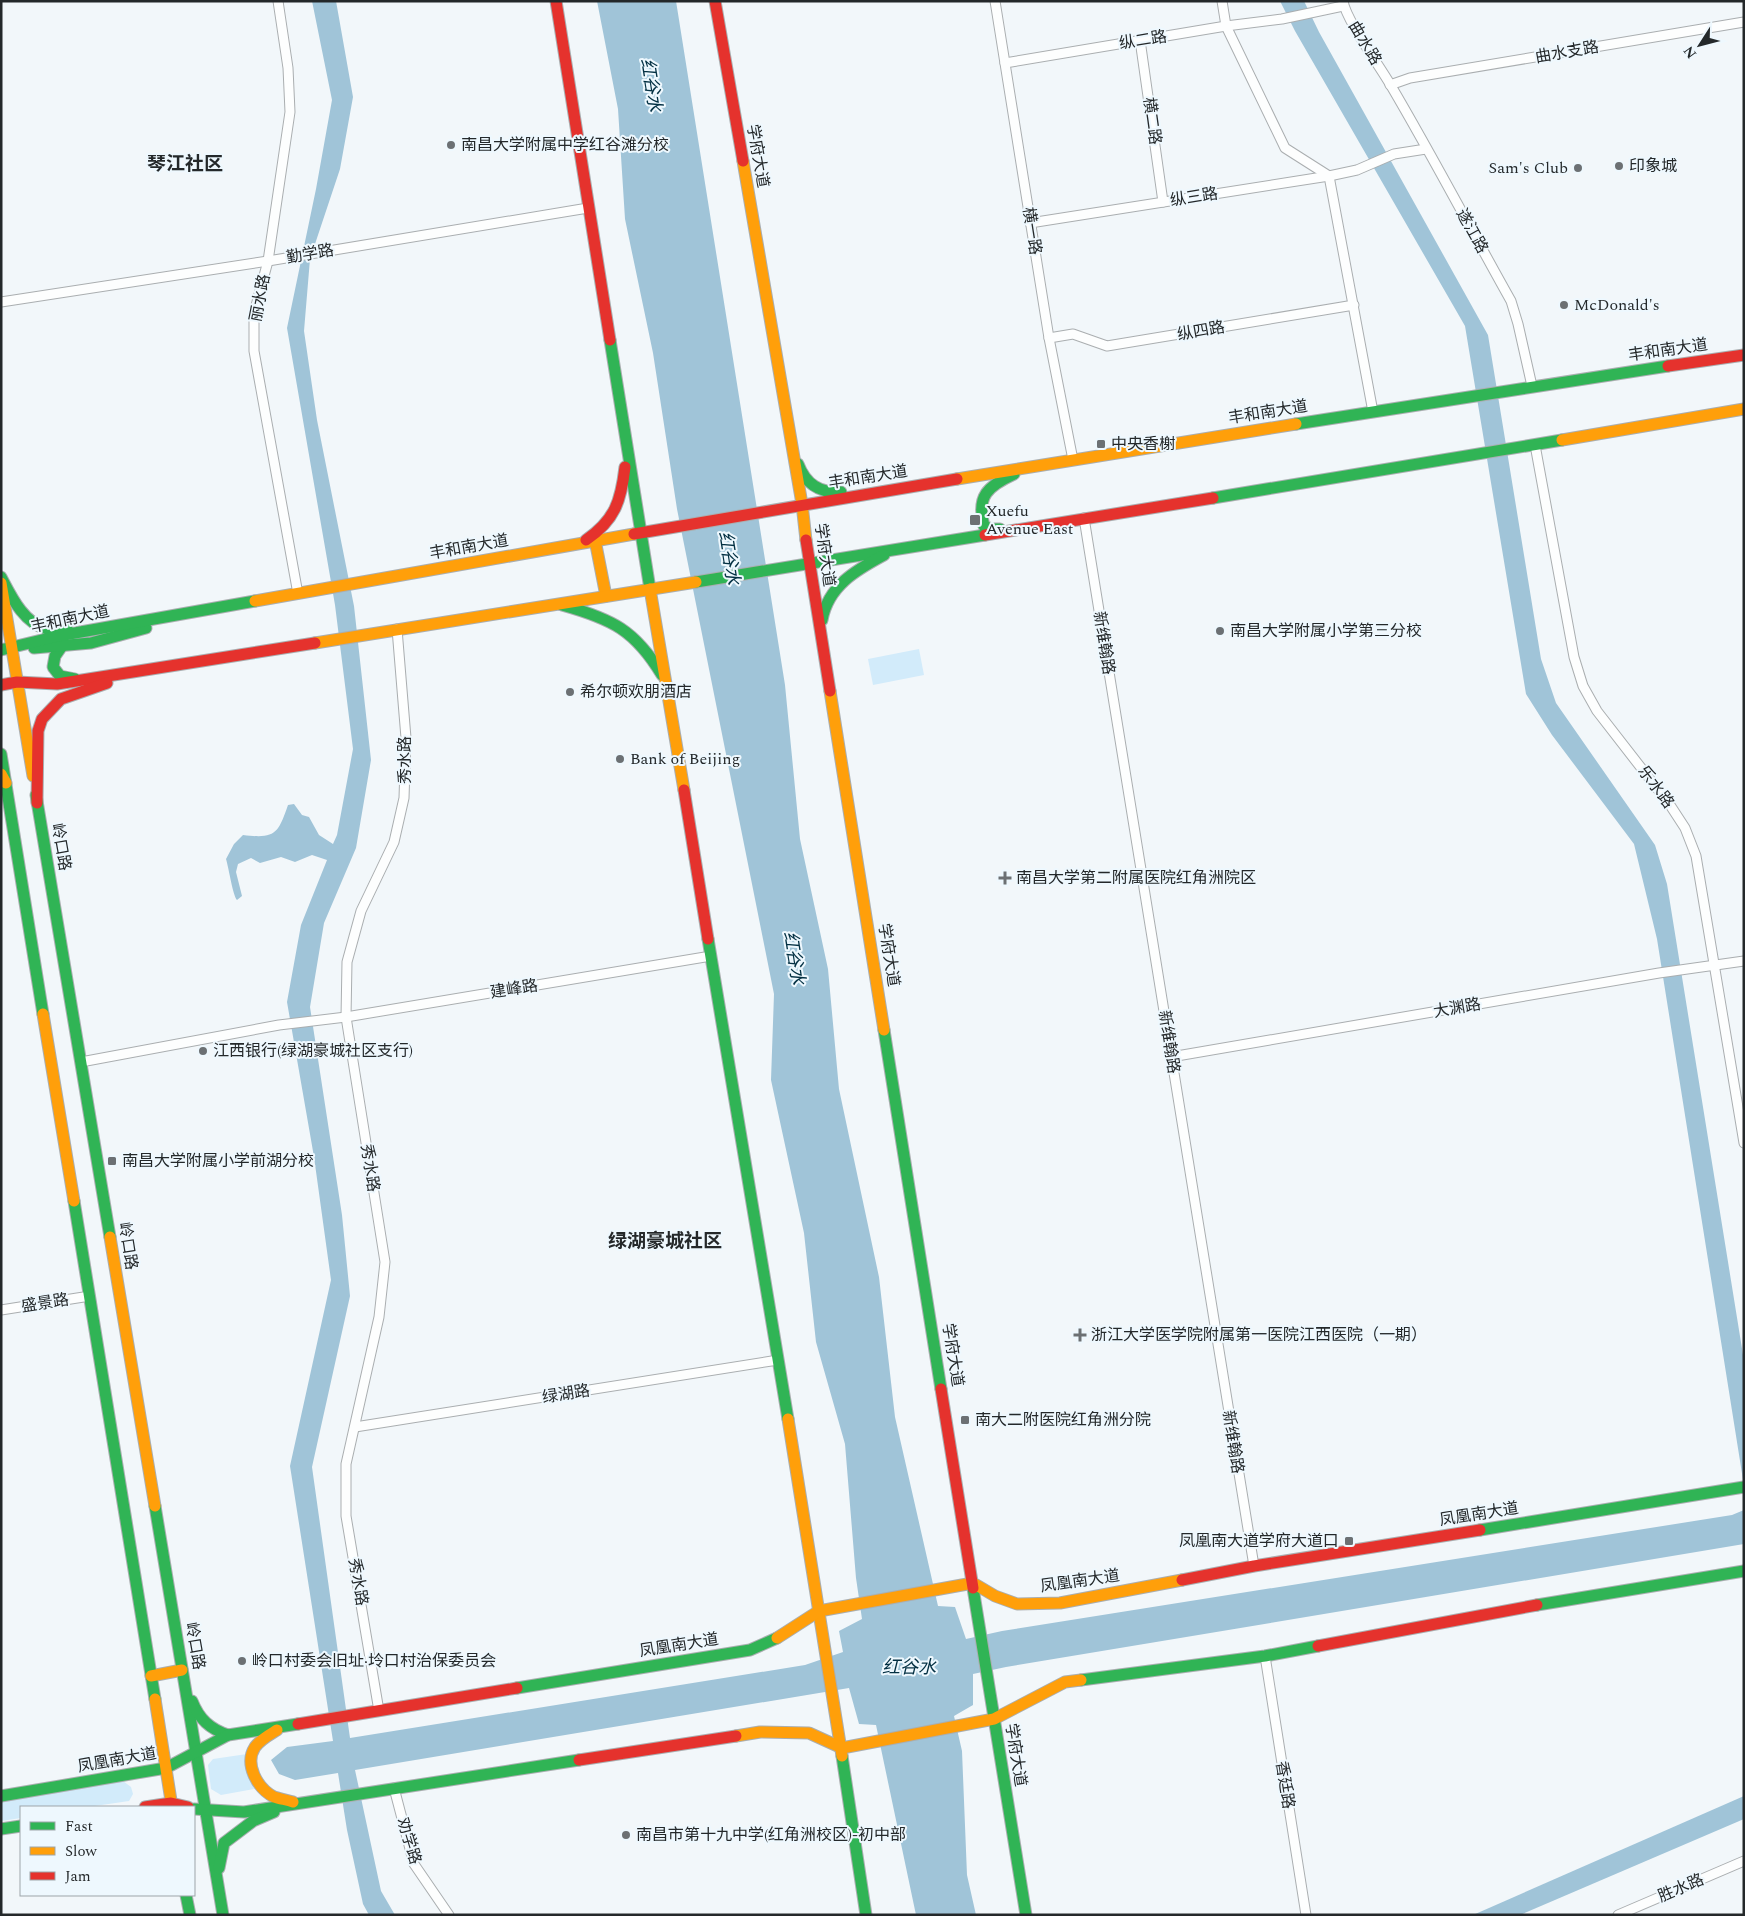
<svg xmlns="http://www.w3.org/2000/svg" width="1745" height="1916" font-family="Spectral,'Noto Sans SC',serif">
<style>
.green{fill:#d2ebfa}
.water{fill:#a0c4d8}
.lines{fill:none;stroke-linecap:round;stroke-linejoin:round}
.street-casing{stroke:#aaaeb0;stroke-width:11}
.fast-casing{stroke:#aaaeb0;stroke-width:13}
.slow-casing{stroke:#aaaeb0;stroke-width:13}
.jam-casing{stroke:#aaaeb0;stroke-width:13}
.street{stroke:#fdfefe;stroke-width:9}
.fast{stroke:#30b455;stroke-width:11}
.slow{stroke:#ff9f0a;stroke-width:11}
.jam{stroke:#e5322d;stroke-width:11}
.poi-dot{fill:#6c7073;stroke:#eef8fe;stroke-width:2}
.labels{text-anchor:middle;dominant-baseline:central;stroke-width:4;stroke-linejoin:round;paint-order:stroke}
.street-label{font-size:16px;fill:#24282a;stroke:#eef8fe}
.poi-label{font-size:16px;fill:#24282a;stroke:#eef8fe;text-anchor:start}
.water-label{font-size:18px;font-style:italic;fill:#033043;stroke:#eef8fe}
.quarter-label{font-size:19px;font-weight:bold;fill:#24282a;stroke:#eef8fe}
</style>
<rect width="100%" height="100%" fill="#f2f7fa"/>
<g class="green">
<path d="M919,649L924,675L873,685L868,659Z"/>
<path d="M247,1754L248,1775L254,1789L221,1795L211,1789L208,1765L213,1759Z"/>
<path d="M123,1781L131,1787L133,1794L129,1801L88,1807H21V1818L1,1821V1801Z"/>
</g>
<g class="water">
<path d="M312,1H336L353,97L340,169L310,259L304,331L317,420L354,606L371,760L356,848L324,923L310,1007L342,1215L350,1296L312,1467L350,1738L805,1665L843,1652L839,1631L862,1619L856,1578L845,1444L816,1342L804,1233L771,1080L774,994L677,509L653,353L625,219L618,109L597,1H676L785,685L800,839L828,969L839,1089L879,1277L895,1417L938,1606L955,1607L966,1639L1002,1631L1732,1515L1744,1510V1544L1006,1667L973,1674V1705L954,1716L962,1751L967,1875L976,1915H916L876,1725L859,1724L849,1688L355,1770L381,1891L395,1915H369L363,1904L347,1830L338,1773L295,1780L279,1774L271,1760L287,1747L333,1741L290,1466L331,1280L314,1157L287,1002L301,925L327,860L312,855L295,862L281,857L260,863L251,858L238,864L236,872L242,896L237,900C233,896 229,869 226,859L234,844L243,835C275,839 278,834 288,805L294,804L302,815L309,817L319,835L333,844L337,835L353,749L335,605L287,328L316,189L332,100Z"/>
<path d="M1280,1H1304L1319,32L1488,335L1541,659L1556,703L1655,845L1667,884L1744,1361V1486L1657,939L1634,844L1552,735L1526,694L1465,326L1295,31Z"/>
<path d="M1744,1796V1819L1520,1915H1473Z"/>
</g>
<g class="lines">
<defs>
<g id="street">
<path d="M278,1L288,68L290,112L268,261L254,313V351L298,594"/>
<path d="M995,1L1049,338L1073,460"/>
<path d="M1222,1L1226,26L1285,148L1329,176L1373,412"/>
<path d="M1343,1C1346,20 1379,65 1390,84C1432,155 1470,228 1511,301L1518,324L1532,386"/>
<path d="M1140,40L1163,202"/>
<path d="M1005,63L1226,26L1282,19L1343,6"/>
<path d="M1390,85L1410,78L1744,22"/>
<path d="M1030,223L1329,176L1357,170L1394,154L1426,149"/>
<path d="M1,302L268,261L588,208"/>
<path d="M1049,338L1073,334L1107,346L1354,305"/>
<path d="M1535,445L1574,657L1583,686L1597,711L1670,805L1685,828L1696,856L1744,1143"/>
<path d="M1084,518L1254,1566"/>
<path d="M1171,1057L1659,973L1744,961"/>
<path d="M81,1062L279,1025L346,1017L711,956"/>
<path d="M1,1310L90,1296"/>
<path d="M355,1427L778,1360"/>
<path d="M1265,1656L1306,1915"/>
<path d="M379,1711L346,1516V1464L379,1317L385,1262L346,1017L347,962L361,911L394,842L404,798L406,738L397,629"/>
<path d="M394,1788L414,1864L449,1915"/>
<path d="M1618,1915L1744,1861"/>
</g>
<g id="fast">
<path d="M610,340L650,589"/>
<path d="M1296,424L1668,366"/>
<path d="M798,464C806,485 820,493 841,492"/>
<path d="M1213,498L1562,440"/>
<path d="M1000,529H991L984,526C976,496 988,486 1014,474"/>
<path d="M1,577C11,596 24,624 47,629C53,630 61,628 67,628"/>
<path d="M696,582L985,535"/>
<path d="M562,605C612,619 635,630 662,675"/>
<path d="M822,620C828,586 856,570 884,555"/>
<path d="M64,643L55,656L53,667L60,676L75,679"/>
<path d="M34,648L91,643L146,628"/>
<path d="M1,650L58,636L255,601"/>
<path d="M1,754L43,1014"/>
<path d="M36,795L110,1237"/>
<path d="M708,939L788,1419"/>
<path d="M884,1030L941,1389"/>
<path d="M74,1201L155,1699"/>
<path d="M155,1506L223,1915"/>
<path d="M1480,1530L1744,1487"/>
<path d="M973,1588L1026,1915"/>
<path d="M1537,1605L1744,1571"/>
<path d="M1081,1680L1265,1656L1318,1646"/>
<path d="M517,1688L750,1650L777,1638"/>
<path d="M192,1701C199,1719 210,1729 228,1735"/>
<path d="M842,1756L866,1915"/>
<path d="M1,1796L166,1768L228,1735L298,1724"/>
<path d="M194,1809L244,1812L579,1760"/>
<path d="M1,1829L21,1826"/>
<path d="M219,1868L224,1843L253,1821L274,1812"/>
<path d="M186,1895L190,1915"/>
</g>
<g id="slow">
<path d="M743,161L802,504L806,540"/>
<path d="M1562,440L1744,409"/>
<path d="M957,479L1296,424"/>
<path d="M595,540L606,596"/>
<path d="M1,583L33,776"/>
<path d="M650,589L684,790"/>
<path d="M255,601L634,534"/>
<path d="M315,643L696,582"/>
<path d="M830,691L884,1030"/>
<path d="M1,774L6,783"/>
<path d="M43,1014L74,1201"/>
<path d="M110,1237L155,1506"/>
<path d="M788,1419L842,1756"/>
<path d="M777,1638L819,1611L973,1583L995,1596L1017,1604L1060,1603L1182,1580"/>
<path d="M151,1676L182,1670"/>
<path d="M155,1699L172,1807"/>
<path d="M277,1730C269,1735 261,1739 255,1747C244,1764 257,1788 274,1797C280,1799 287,1800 293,1802"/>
<path d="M736,1736L760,1732L809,1733L842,1748L994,1719L1065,1682L1081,1680"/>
</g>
<g id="jam">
<path d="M556,1L610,340"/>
<path d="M715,1L743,161"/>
<path d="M1668,366L1744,355"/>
<path d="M634,534L957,479"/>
<path d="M985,535L1213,498"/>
<path d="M586,540C615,520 621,501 625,467"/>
<path d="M806,540L830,691"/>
<path d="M1,685L17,682L57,684L315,643"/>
<path d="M684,790L708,939"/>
<path d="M37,803L38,731L42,719L61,699L107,683"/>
<path d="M941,1389L973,1588"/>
<path d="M1182,1580L1254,1566L1480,1530"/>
<path d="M1318,1646L1537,1605"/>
<path d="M298,1724L517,1688"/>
<path d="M579,1760L736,1736"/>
<path d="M145,1807L171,1803L188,1807"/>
</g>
</defs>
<use href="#street" class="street-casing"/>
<use href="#fast" class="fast-casing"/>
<use href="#slow" class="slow-casing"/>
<use href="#jam" class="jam-casing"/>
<use href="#street" class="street"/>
<use href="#fast" class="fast"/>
<use href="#slow" class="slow"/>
<use href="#jam" class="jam"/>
</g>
<g class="poi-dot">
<circle cx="451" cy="145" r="5"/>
<circle cx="1619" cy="166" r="5"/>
<circle cx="1578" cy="168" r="5"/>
<circle cx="1564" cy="305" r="5"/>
<rect x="1096" y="439" width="10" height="10" rx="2.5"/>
<rect x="969" y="514" width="12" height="12" rx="2.5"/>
<circle cx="1220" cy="631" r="5"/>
<circle cx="570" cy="692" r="5"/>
<circle cx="620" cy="759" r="5"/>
<path d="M1002.5 870.5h5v5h5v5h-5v5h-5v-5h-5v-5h5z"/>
<circle cx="203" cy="1051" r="5"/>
<rect x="107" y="1156" width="10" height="10" rx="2.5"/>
<path d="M1077.5 1327.5h5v5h5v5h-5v5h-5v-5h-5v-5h5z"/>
<rect x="960" y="1415" width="10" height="10" rx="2.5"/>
<rect x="1344" y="1536" width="10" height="10" rx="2.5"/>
<circle cx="242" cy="1661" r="5"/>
<circle cx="626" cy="1835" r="5"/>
</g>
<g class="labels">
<g class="street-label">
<text transform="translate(1143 40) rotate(-9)">纵二路</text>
<text transform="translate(1365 43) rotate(59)">曲水路</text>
<text transform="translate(1567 52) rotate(-10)">曲水支路</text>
<text transform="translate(1152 121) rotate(82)">横二路</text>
<text transform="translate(758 156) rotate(80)">学府大道</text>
<text transform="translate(1194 197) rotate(-9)">纵三路</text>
<text transform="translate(1032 231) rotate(81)">横一路</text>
<text transform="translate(1472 231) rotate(61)">遂江路</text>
<text transform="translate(310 254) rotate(-10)">勤学路</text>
<text transform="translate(260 298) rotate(-79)">丽水路</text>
<text transform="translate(1201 331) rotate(-10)">纵四路</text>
<text transform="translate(1668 350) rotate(-8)">丰和南大道</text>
<text transform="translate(1268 412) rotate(-9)">丰和南大道</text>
<text transform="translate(868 477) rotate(-9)">丰和南大道</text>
<text transform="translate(469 547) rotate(-10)">丰和南大道</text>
<text transform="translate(825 555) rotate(82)">学府大道</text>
<text transform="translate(70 619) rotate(-12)">丰和南大道</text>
<text transform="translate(1104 643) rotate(81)">新维翰路</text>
<text transform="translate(405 760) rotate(-90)">秀水路</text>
<text transform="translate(1656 787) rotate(53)">乐水路</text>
<text transform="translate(61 847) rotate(80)">岭口路</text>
<text transform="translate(889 955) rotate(81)">学府大道</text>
<text transform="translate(514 989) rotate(-9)">建峰路</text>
<text transform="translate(1457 1008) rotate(-10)">大渊路</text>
<text transform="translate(1169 1042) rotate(81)">新维翰路</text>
<text transform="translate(370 1168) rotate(81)">秀水路</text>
<text transform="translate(128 1246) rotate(81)">岭口路</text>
<text transform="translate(45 1303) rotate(-9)">盛景路</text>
<text transform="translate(953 1355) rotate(81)">学府大道</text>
<text transform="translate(566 1394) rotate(-9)">绿湖路</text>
<text transform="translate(1233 1442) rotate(81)">新维翰路</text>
<text transform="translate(1479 1514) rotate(-9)">凤凰南大道</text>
<text transform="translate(1080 1581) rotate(-8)">凤凰南大道</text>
<text transform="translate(358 1582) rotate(80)">秀水路</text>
<text transform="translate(679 1645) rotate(-9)">凤凰南大道</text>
<text transform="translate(195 1646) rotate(80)">岭口路</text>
<text transform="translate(1016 1755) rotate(81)">学府大道</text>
<text transform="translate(117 1760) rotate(-10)">凤凰南大道</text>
<text transform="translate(1285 1785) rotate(81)">香廷路</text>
<text transform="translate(409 1841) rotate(73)">劝学路</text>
<text transform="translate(1681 1888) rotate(-23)">胜水路</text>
</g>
<g class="poi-label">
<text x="461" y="145">南昌大学附属中学红谷滩分校</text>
<text x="1629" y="166">印象城</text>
<text x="1568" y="168" text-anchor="end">Sam's Club</text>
<text x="1574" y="305">McDonald's</text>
<text x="1111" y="444">中央香榭</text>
<text x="986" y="511">Xuefu<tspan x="986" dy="18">Avenue East</tspan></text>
<text x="1230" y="631">南昌大学附属小学第三分校</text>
<text x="580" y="692">希尔顿欢朋酒店</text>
<text x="630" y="759">Bank of Beijing</text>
<text x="1016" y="878">南昌大学第二附属医院红角洲院区</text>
<text x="213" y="1051">江西银行(绿湖豪城社区支行)</text>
<text x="122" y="1161">南昌大学附属小学前湖分校</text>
<text x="1091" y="1335">浙江大学医学院附属第一医院江西医院（一期）</text>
<text x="975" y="1420">南大二附医院红角洲分院</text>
<text x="1339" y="1541" text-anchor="end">凤凰南大道学府大道口</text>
<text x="252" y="1661">岭口村委会旧址·坽口村治保委员会</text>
<text x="636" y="1835">南昌市第十九中学(红角洲校区)-初中部</text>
</g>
<g class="water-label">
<text transform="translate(651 85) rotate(81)">红谷水</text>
<text transform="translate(729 558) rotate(81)">红谷水</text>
<text transform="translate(794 958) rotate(81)">红谷水</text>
<text x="909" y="1667">红谷水</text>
</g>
<g class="quarter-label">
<text x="185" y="164">琴江社区</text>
<text x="665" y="1241">绿湖豪城社区</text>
</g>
</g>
<rect width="1745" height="1916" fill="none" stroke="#24282a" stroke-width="5"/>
<rect x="20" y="1806" width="175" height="90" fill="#eef8fe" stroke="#9da5a9"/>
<rect x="30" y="1822" width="25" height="8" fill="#30b455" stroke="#9da5a9"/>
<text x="65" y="1831" font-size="15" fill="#24282a">Fast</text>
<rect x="30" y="1847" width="25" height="8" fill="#ff9f0a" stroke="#9da5a9"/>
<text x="65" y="1856" font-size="15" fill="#24282a">Slow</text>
<rect x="30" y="1872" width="25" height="8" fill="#e5322d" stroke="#9da5a9"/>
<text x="65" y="1881" font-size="15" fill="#24282a">Jam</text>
<g transform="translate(1700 45) rotate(234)" stroke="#eef8fe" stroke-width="4" paint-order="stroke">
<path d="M0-4L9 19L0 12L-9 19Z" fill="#24282a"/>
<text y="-8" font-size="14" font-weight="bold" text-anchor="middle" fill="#24282a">N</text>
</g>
</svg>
